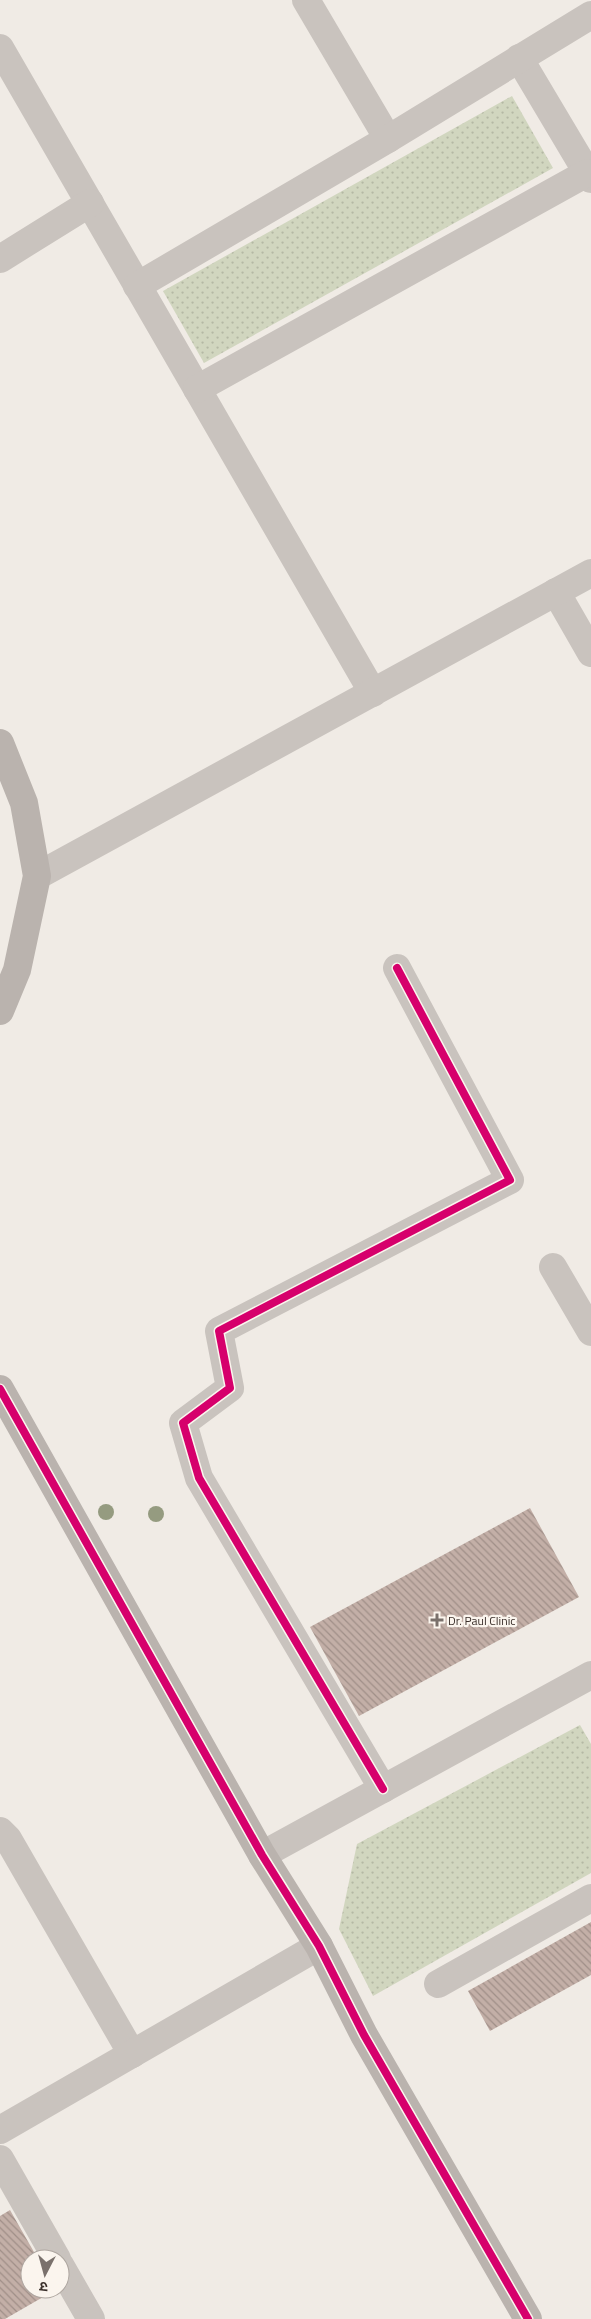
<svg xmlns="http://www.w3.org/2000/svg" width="591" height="2319" font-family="'Titillium Web','Noto Sans Devanagari',sans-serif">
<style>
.park{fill:url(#park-dots)}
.building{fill:url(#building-back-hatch)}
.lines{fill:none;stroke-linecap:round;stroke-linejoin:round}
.street{stroke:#c9c3be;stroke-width:28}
.secondary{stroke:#bab3ae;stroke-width:28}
.cycleway-casing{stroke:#fbf5ee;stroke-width:11}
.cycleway{stroke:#d6006c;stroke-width:8}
.tree{fill:#959b80}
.poi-dot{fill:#7a716c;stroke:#fbf5ee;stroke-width:2}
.labels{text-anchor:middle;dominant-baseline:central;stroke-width:4.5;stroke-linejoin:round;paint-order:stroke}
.poi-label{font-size:12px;fill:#3b302b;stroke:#fbf5ee;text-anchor:start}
</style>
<defs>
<pattern id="park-dots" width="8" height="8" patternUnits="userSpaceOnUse" patternTransform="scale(1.25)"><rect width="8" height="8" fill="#d1d6bf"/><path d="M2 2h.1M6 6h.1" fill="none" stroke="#b4b8a4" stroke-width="1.8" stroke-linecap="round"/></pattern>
<pattern id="building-back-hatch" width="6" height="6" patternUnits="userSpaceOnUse" patternTransform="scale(1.25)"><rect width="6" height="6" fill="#c3afa7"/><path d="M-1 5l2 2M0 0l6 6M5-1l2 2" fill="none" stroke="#a08f88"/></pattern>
</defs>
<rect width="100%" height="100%" fill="#f0ebe5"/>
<g class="park">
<path d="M512,96L553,168L204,363L163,291Z"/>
<path d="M580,1725L591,1744V1873L373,1996L339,1929L357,1844Z"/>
</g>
<g class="building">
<path d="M530,1508L579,1597L359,1716L310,1627Z"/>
<path d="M591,1922V1975L490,2031L468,1991Z"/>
<path d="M10,2210L38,2259H30V2289H57L5,2319H0V2216Z"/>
</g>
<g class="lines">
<g class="street">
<path d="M306,0L388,139"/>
<path d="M0,48L373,693"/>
<path d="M519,58L591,179"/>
<path d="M0,259L90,203"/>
<path d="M137,286L388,139L591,15"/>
<path d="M197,389L587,173"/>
<path d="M556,592L591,653"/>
<path d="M37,876L591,573"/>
<path d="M553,1267L591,1332"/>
<path d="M383,1789L199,1478L183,1423L230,1388L219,1331L510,1180L397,968"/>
<path d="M0,1831L8,1839L132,2054"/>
<path d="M262,1855L591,1675"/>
<path d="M438,1984L591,1898"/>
<path d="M0,2130L319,1946"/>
<path d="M0,2159L57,2259"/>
<path d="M60,2265L91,2319"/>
</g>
<g class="secondary">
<path d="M0,743L24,803L37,876L17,970L0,1011"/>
<path d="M0,1389L262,1855L319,1946L364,2035L528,2319"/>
</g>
<defs>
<g id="cycleway">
<path d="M0,1389L262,1855L319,1946L364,2035L528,2319"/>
<path d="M383,1789L199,1478L183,1423L230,1388L219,1331L510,1180L397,968"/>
</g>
</defs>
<use href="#cycleway" class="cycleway-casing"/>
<use href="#cycleway" class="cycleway"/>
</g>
<g class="tree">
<circle cx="106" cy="1512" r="8"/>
<circle cx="156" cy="1514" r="8"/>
</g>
<path class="poi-dot" d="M434.5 1612.5h5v5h5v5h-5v5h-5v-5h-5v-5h5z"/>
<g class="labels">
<g class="poi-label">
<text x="448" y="1620">Dr. Paul Clinic</text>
</g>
</g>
<g transform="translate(45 2274) rotate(186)"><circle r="24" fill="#fbf5ee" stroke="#aea6a0"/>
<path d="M0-4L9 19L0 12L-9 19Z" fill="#7a716c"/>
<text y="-8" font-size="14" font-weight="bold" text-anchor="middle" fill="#3b302b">उ</text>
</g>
</svg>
